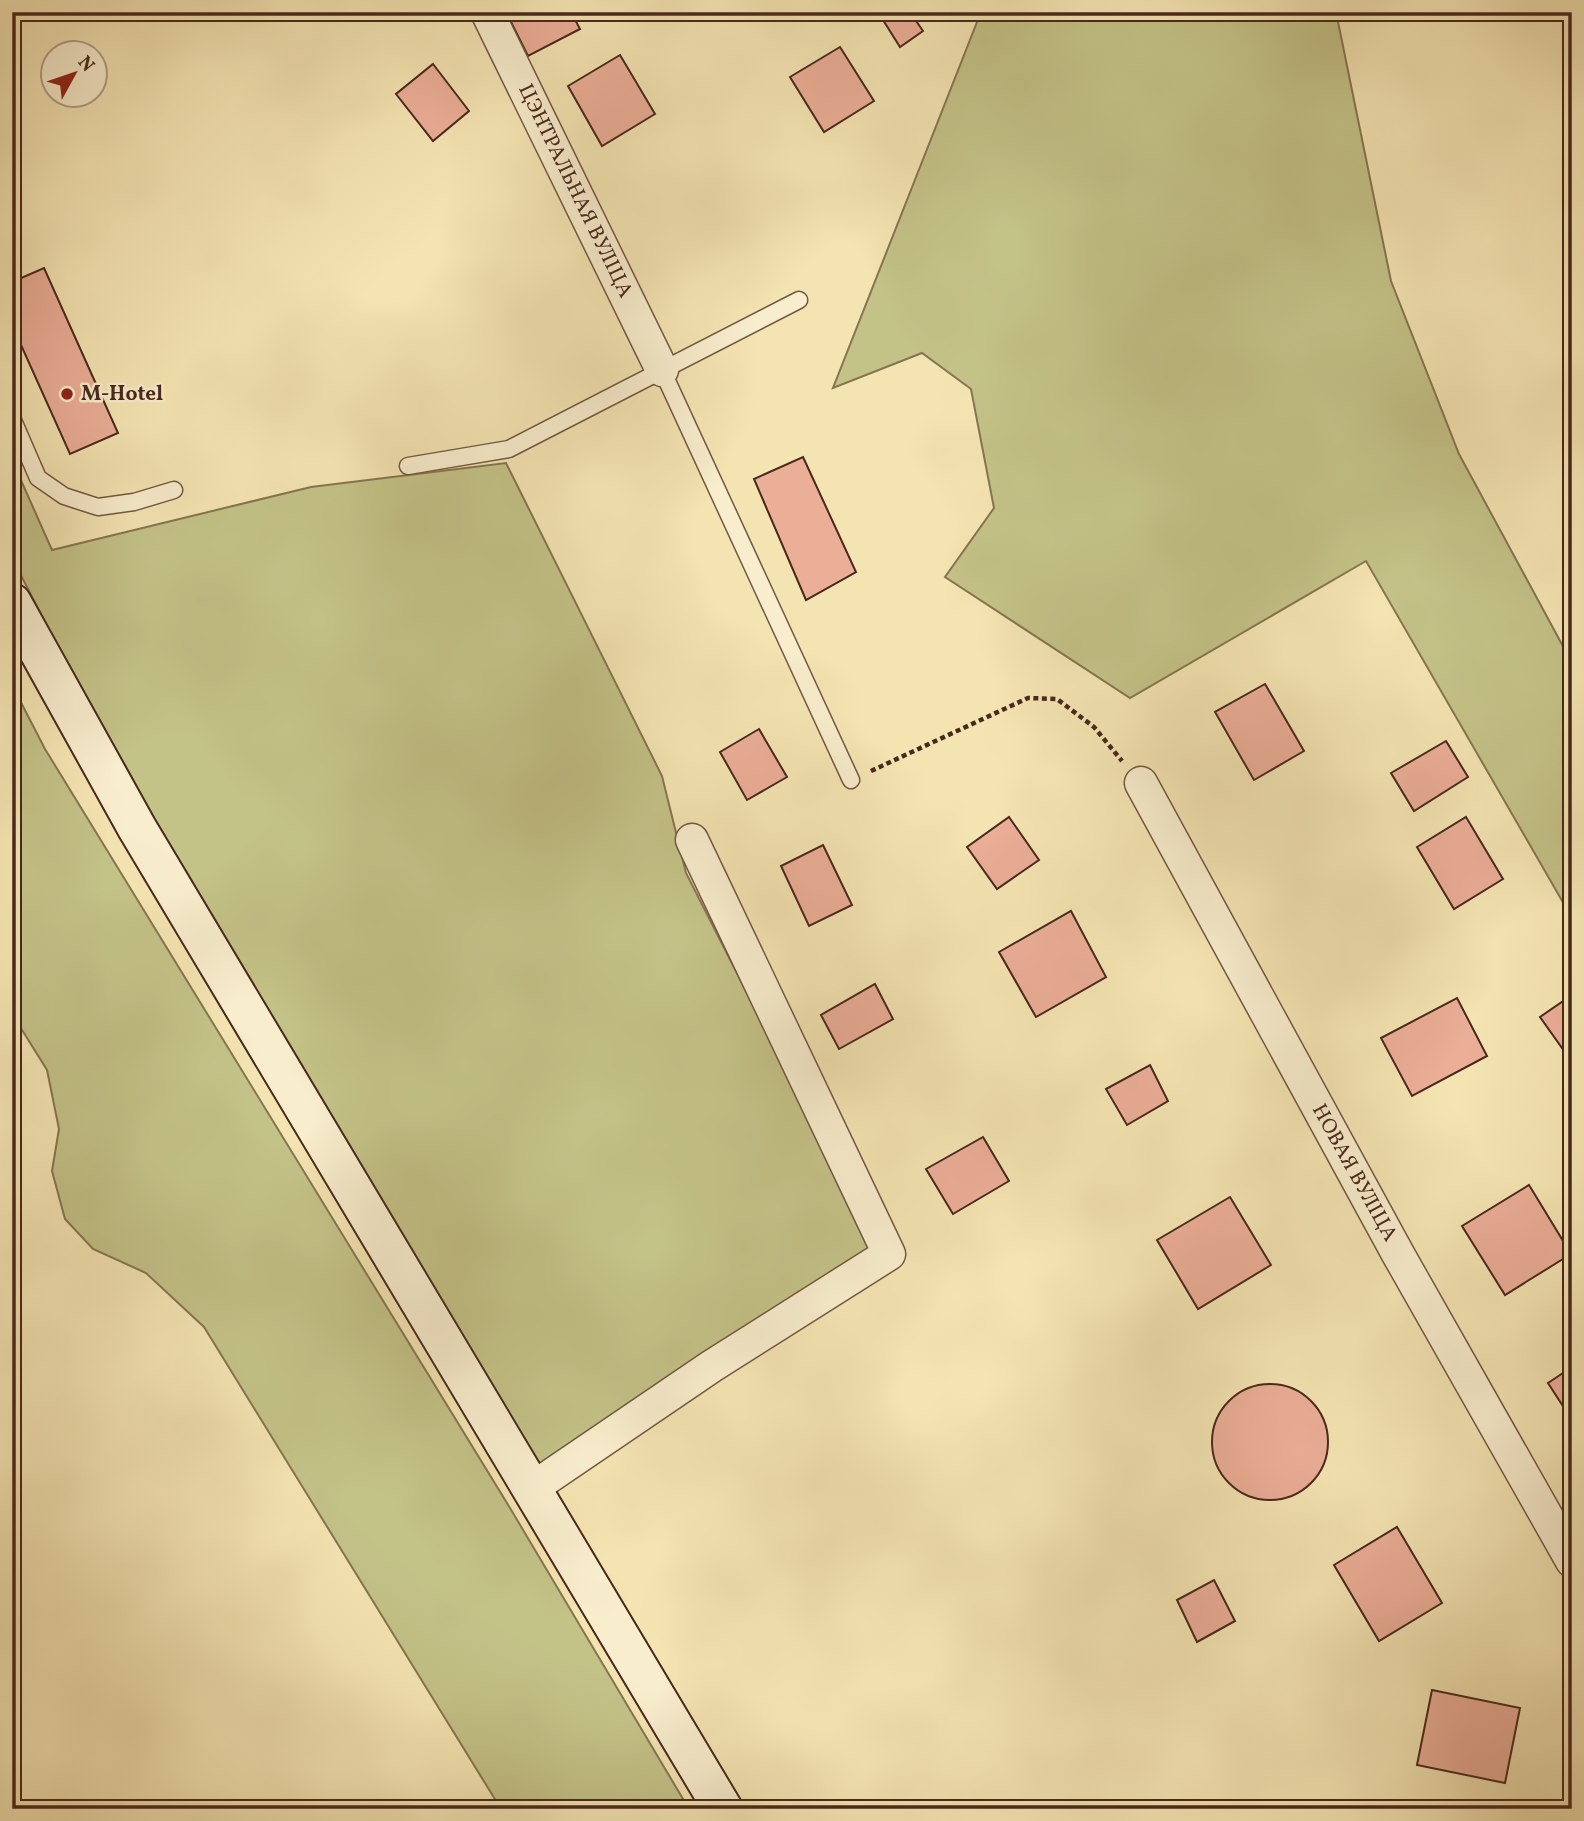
<svg xmlns="http://www.w3.org/2000/svg" width="1584" height="1821" font-family="Vollkorn,serif">
<style>
.green{fill:#c3c287;stroke:#867552;stroke-width:2}
.building{fill:#ebae97;stroke:#49281c;stroke-width:2}
.lines{fill:none;stroke-linecap:round;stroke-linejoin:round}
.lane-casing{stroke:#745742;stroke-width:19}
.street-casing{stroke:#745742;stroke-width:35}
.secondary-casing{stroke:#49281c;stroke-width:42}
.path{stroke:#49281c;stroke-width:4.5;stroke-dasharray:5 3.5;stroke-linecap:butt}
.lane{stroke:#f8edcd;stroke-width:16}
.street{stroke:#f8edcd;stroke-width:32}
.secondary{stroke:#f8edcd;stroke-width:38}
.poi-dot{fill:#8f2418;stroke:#f8edcd;stroke-width:2.5}
.labels{text-anchor:middle;dominant-baseline:central;stroke-width:5;stroke-linejoin:round;paint-order:stroke}
.street-label{font-size:21px;fill:#49281c;stroke:#f8edcd}
.poi-label{font-size:21px;font-weight:bold;fill:#49281c;stroke:#f8edcd;text-anchor:start}
</style>
<rect width="100%" height="100%" fill="#f4e4b2"/>
<filter id="stains"><feTurbulence type="fractalNoise" baseFrequency=".00286" numOctaves="4"/><feColorMatrix values="0 0 0 0 .2 0 0 0 0 .09 0 0 0 0 .02 0 0 0 .5 -.17"/></filter>
<radialGradient id="worn" r=".72"><stop offset=".6" stop-color="#630" stop-opacity="0"/><stop offset="1" stop-color="#630" stop-opacity=".3"/></radialGradient>
<g class="green">
<path d="M981,12H1336L1391,281L1459,454L1572,663V918L1366,561L1130,698L945,577L994,508L971,389L922,353L833,388Z"/>
<path d="M12,460L52,550L311,487L506,463L662,776L686,873L868,1231L871,1248L542,1472L149,824L12,558Z"/>
<path d="M12,685L45,749L510,1508L689,1809H501L204,1327L146,1273L93,1249L65,1219L52,1171L59,1129L47,1070L12,1014Z"/>
</g>
<g class="building">
<path d="M506,12H571L580,29L528,56Z"/>
<path d="M878,12H910L923,31L900,47Z"/>
<path d="M840,47L874,101L824,132L790,77Z"/>
<path d="M620,55L655,114L602,146L568,86Z"/>
<path d="M433,64L469,111L433,141L396,94Z"/>
<path d="M44,268L118,433L70,454L12,325V282Z"/>
<path d="M803,457L856,572L806,600L754,479Z"/>
<path d="M1265,684L1304,751L1254,780L1215,712Z"/>
<path d="M759,729L787,777L747,800L720,752Z"/>
<path d="M1446,741L1468,777L1414,811L1391,773Z"/>
<path d="M1009,817L1039,860L997,889L967,847Z"/>
<path d="M1466,817L1503,879L1454,909L1417,847Z"/>
<path d="M823,845L852,905L809,926L781,866Z"/>
<path d="M1071,911L1106,977L1036,1017L999,952Z"/>
<path d="M875,984L893,1019L839,1049L821,1015Z"/>
<path d="M1572,995V1051L1567,1055L1540,1017Z"/>
<path d="M1457,998L1487,1056L1412,1096L1381,1038Z"/>
<path d="M1150,1065L1168,1101L1127,1125L1106,1089Z"/>
<path d="M983,1137L1009,1181L953,1214L926,1169Z"/>
<path d="M1529,1185L1571,1254L1505,1295L1462,1226Z"/>
<path d="M1230,1197L1271,1265L1198,1309L1157,1240Z"/>
<path d="M1572,1367V1420L1548,1383Z"/>
<circle cx="1270" cy="1442" r="58"/>
<path d="M1397,1527L1442,1603L1379,1641L1334,1565Z"/>
<path d="M1214,1580L1235,1621L1197,1642L1177,1600Z"/>
<path d="M1432,1690L1520,1708L1505,1783L1417,1765Z"/>
</g>
<g class="lines">
<defs>
<g id="lane">
<path d="M662,370L851,780"/>
<path d="M12,418L38,478L64,496L98,507L134,502L174,490"/>
<path d="M408,466L509,449L799,300"/>
</g>
<g id="street">
<path d="M487,12L662,370"/>
<path d="M1141,783L1398,1254L1572,1561"/>
<path d="M531,1489L712,1366L889,1254L692,840"/>
</g>
<path id="secondary" d="M12,603L137,828L723,1809"/>
</defs>
<use href="#lane" class="lane-casing"/>
<use href="#street" class="street-casing"/>
<use href="#secondary" class="secondary-casing"/>
<path class="path" d="M871,771L1028,698L1057,699L1094,727L1122,761"/>
<use href="#lane" class="lane"/>
<use href="#street" class="street"/>
<use href="#secondary" class="secondary"/>
</g>
<circle class="poi-dot" cx="67" cy="394" r="7"/>
<g class="labels">
<g class="street-label">
<text transform="translate(575 191) rotate(64)">ЦЭНТРАЛЬНАЯ ВУЛІЦА</text>
<text transform="translate(1354 1173) rotate(61)">НОВАЯ ВУЛІЦА</text>
</g>
<g class="poi-label">
<text x="81" y="394">M-Hotel</text>
</g>
</g>
<rect width="1584" height="1821" fill="none" stroke="#f4e4b2" stroke-width="42"/>
<rect x="14" y="14" width="1556" height="1793" fill="none" stroke="#49281c" stroke-width="3.5"/>
<rect x="21" y="21" width="1542" height="1779" fill="none" stroke="#49281c" stroke-width="2"/>
<g transform="translate(74 74) rotate(50)"><circle r="33" fill="#f8edcd" stroke="#b29e86" stroke-width="2"/>
<path d="M0-5L12 26L0 18L-12 26Z" fill="#8f2418"/>
<text y="-10" font-size="19" font-weight="bold" text-anchor="middle" fill="#49281c">N</text>
</g>
<rect width="100%" height="100%" filter="url(#stains)"/>
<rect width="100%" height="100%" fill="url(#worn)"/>
</svg>
